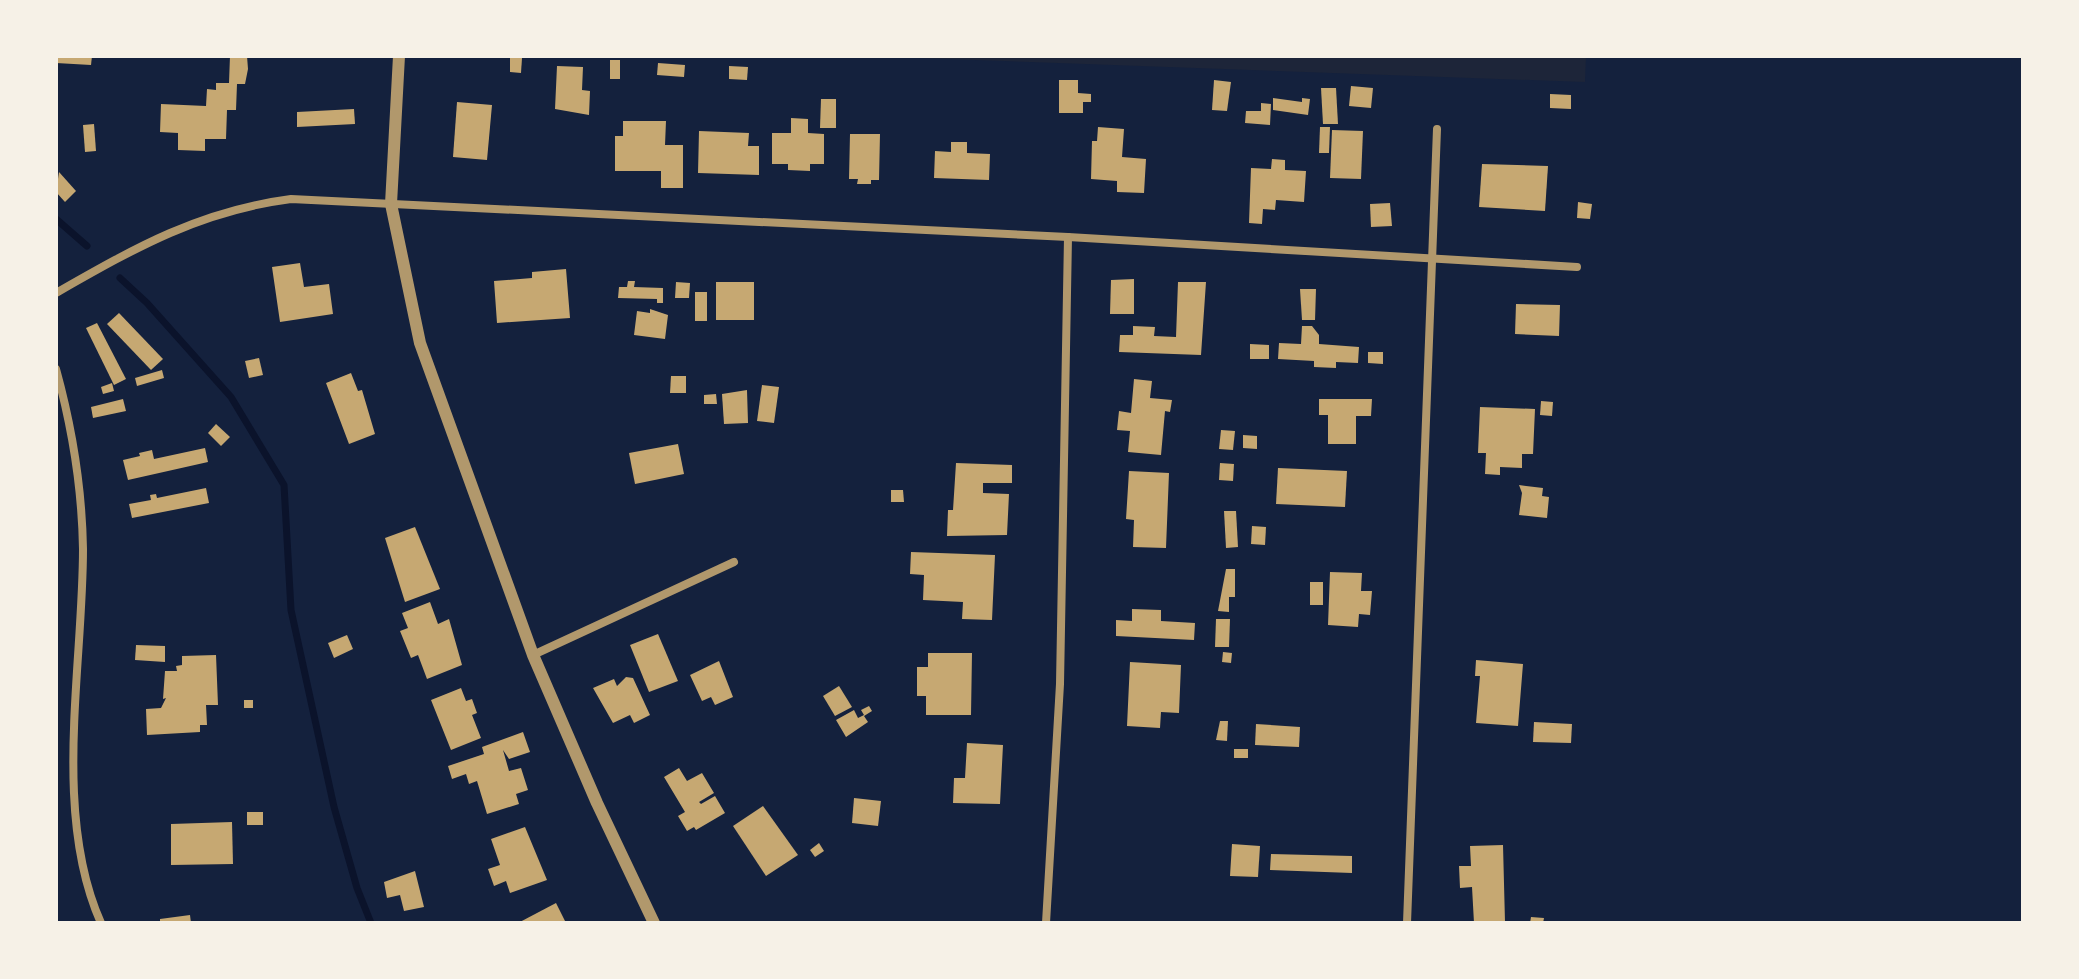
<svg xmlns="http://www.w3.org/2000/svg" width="2079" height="979" font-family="Overpass,sans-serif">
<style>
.green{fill:#1d2539}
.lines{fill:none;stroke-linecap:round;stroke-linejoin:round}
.stream{stroke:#0b132b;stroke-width:7}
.building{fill:#c6a872}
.minor{stroke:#b1986c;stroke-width:8}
.tertiary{stroke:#b1986c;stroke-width:12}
</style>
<rect width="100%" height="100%" fill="#14213d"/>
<path class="green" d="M862,56H1586L1585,82Z"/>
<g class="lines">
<g class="stream">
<path d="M56,219L87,246"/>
<path d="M120,278L147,303L231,397L284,485L291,610L334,807L357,888L371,923"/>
</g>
</g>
<g class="building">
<path d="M56,56H92L91,65L56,63Z"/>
<path d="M230,56H247L248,69L245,84H237L236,110H227L226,139H205V151L178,150V133L160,132L161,104L206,106L207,89L216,90V83H229Z"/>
<path d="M510,57L522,58L521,73L510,72Z"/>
<rect x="610" y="60" width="10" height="19"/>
<path d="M658,63L685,65L684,77L657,75Z"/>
<path d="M557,66L583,67L582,90L590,91L589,115L555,109Z"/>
<path d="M729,66L748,67L747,80L729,79Z"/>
<path d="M1059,80H1078V93L1091,94V102H1083V113H1059Z"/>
<path d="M1214,80L1231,82L1227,111L1212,110Z"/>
<path d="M1351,86L1373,88L1371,108L1349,106Z"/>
<path d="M1321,88H1336L1338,124H1323Z"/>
<path d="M1550,94L1571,95V109L1550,108Z"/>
<path d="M1273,98L1302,102V98L1310,99L1308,115L1273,110Z"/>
<path d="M821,99H836V128H820Z"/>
<path d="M457,102L492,105L487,160L453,157Z"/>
<path d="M1261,103L1271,104L1270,125L1245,123L1246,111H1261Z"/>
<path d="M354,109L355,124L297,127V112Z"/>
<path d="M791,118L808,119V133L824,134V164H810V171L788,170V164H772V133H791Z"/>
<path d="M623,121H666L665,145H683V188H661V171H615V136H623Z"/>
<path d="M94,124L96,151L85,152L83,125Z"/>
<path d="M1098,127L1124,129L1122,157L1146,159L1144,193L1117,192V181L1091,179L1092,141H1097Z"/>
<path d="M1320,127H1330L1329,153H1319Z"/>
<path d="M1332,130L1363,131L1361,179L1330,178Z"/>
<path d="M699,131L749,133L748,146H759V175L698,173Z"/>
<path d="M850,134H880L879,180H871V184H857L858,179H849Z"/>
<path d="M951,142H967V153L990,154L989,180L934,178L935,151L951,152Z"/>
<path d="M1272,159L1285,160V170L1306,171L1304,202L1276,200L1275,210L1263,209L1262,224L1249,223L1251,168L1271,169Z"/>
<path d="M1482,164L1548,166L1545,211L1479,207Z"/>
<path d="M59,172L76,191L65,202L56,192Z"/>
<path d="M1578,202L1592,204L1590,219L1577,218Z"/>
<path d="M1390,203L1392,226L1371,227L1370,204Z"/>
<path d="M300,263L304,287L329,284L333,314L280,322L272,267Z"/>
<path d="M566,269L570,318L497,323L494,281L532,278V272Z"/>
<path d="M1134,279V314H1110L1111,280Z"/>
<path d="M628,281H635L634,287L663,288V303H657V299L618,298L619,287H627Z"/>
<path d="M676,282L690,283L689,298H675Z"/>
<rect x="716" y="282" width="38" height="38"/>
<path d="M1178,282H1206L1201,355L1119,352L1120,335H1133V326L1155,327L1154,336L1176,337Z"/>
<path d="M1300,289H1316L1315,320H1302Z"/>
<rect x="695" y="292" width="12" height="29"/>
<path d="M1516,304L1560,305L1559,336L1515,334Z"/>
<path d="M650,309L668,315L665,339L634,335L637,311L650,313Z"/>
<path d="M119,313L163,359L151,370L107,324Z"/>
<path d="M97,323L126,379L114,385L86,328Z"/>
<path d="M1302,326H1312L1319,335V344L1359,347L1358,363L1336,362V368L1314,367V361L1278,359L1279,343L1301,344Z"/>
<path d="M1250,344L1269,345V359H1250Z"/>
<path d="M1368,352H1383V364L1368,363Z"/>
<path d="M259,358L263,375L249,378L245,361Z"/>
<path d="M162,370L164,378L137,386L135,378Z"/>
<path d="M351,373L358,391L362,390L375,434L349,444L326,383Z"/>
<path d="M671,376H686V393H670Z"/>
<path d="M1134,379L1152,381L1150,398L1172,400L1170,412L1165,411L1161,455L1128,452L1130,431L1117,430L1119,411L1131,413Z"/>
<path d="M112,383L114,391L103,394L101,387Z"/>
<path d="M762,385L779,387L774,423L757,421Z"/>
<path d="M747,390L748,423L724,424L722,394Z"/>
<path d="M716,394L717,404H704V395Z"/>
<path d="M123,399L126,411L93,418L91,407Z"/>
<path d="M1319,399H1372L1371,416H1356V444H1328V415H1319Z"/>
<path d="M1541,401L1553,402L1552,416L1540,415Z"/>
<path d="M1480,407L1535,409L1533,454H1522V468L1500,467V475L1485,474L1486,453H1478Z"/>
<path d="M216,424L230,437L221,446L208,433Z"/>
<path d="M1221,430L1235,431L1233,450L1219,449Z"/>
<path d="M1243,435L1257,436V449L1243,448Z"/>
<path d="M678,444L684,474L635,484L629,453Z"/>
<path d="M205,448L208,462L128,480L123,460L140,456L139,453L152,450L154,459Z"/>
<path d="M956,463L1012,465V483H979H983V493L1009,494L1007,535L947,536L948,510H953Z"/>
<path d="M1220,463L1234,464L1233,481L1219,480Z"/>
<path d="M1278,468L1347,471L1345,507L1276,504Z"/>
<path d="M1129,471L1169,473L1166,548L1133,547L1134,520L1126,519Z"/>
<path d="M1519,485L1543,488L1542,496L1549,497L1547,518L1519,515L1522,493Z"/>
<path d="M206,488L209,503L132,518L129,504L151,500L150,495L156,494L157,498Z"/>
<path d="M891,490H903L904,502H891Z"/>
<path d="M1224,511H1236L1238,547L1226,548Z"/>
<path d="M1252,526L1266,527L1265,545L1251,544Z"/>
<path d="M415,527L440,589L405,602L385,538Z"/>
<path d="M911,552L995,555L992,620L962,619L963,602L923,600L924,575L910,574Z"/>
<path d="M1226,569H1235V597H1229V612L1218,611Z"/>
<path d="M1330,572L1362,573L1361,591H1372L1370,615L1359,614L1358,627L1328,625Z"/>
<rect x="1310" y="582" width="13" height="23"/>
<path d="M430,602L438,624L449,619L462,665L427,679L418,655L411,658L400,631L408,628L402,613Z"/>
<path d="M1132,609L1161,610V621L1195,623L1194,640L1116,636V620L1132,621Z"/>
<path d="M1216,619H1230L1229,647H1215Z"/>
<path d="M658,634L678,681L649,692L630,645Z"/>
<path d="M347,635L353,649L334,658L328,643Z"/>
<path d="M136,645L165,646V662L135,660Z"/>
<path d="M1223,652L1232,653L1231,663L1222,662Z"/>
<path d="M928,653H972L971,715H926V696H917V667H928Z"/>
<path d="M216,655L218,705H206L207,725H200V732L147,735L146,709L161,708L166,698L163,699L165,671H177L176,666L182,665V656Z"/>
<path d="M1476,660L1523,664L1518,726L1476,723L1480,676H1475Z"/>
<path d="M719,661L733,697L715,705L711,697L702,701L690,675Z"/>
<path d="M1130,662L1181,665L1179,713L1161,712L1160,728L1127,726Z"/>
<path d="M626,677L633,678L650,715L634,723L630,715L613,723L593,688L614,679L617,686Z"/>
<path d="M839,686L852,707L835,716L823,696Z"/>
<path d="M461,688L466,701L472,699L477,713L472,715L481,738L451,750L431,700Z"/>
<rect x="244" y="700" width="9" height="8"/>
<path d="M869,706L872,711L864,716L868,722L846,737L836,720L854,710L858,718L864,715L861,710Z"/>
<path d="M1220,721H1228L1227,741L1216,740Z"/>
<path d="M1534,722L1572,724L1571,743L1533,742Z"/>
<path d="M1256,724L1300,727L1299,747L1255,745Z"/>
<path d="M523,732L530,752L509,759L503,750L509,771L521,768L528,790L516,794L519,804L487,814L477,781L469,784L466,774L452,779L448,766L484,754L482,747Z"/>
<path d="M967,743L1003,745L1000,804L953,803L954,778H965Z"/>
<rect x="1234" y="749" width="14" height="9"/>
<path d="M679,768L687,781L702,773L714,793L699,802L701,804L715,796L725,813L696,830L694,827L687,831L678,816L685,812L664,777Z"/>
<path d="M854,798L881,801L878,826L852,823Z"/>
<path d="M763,806L798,855L766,876L733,826Z"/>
<rect x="247" y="812" width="16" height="13"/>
<path d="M232,822L233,864L171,865V824Z"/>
<path d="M525,827L547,880L510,893L506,881L494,886L488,869L500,865L491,839Z"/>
<path d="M819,843L824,851L815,857L810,850Z"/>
<path d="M1232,844L1260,846L1258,877L1230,876Z"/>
<path d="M1503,845L1505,922L1474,923L1472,887L1460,888L1459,866H1471L1470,846Z"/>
<path d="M1271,854L1352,856V873L1270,870Z"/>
<path d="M415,871L424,907L404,911L400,895L387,898L384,882Z"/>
<path d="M556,903L566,923H518Z"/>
<path d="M190,915L191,923H160V919Z"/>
<path d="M1531,917L1544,918L1543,923H1530Z"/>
</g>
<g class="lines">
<g class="minor">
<path d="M56,293C135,248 199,211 291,199L1068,237L1577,267"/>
<path d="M56,369C72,427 82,489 83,549C83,667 52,814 101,923"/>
<path d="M533,655L734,562"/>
<path d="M1046,923L1060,684L1068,237"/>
<path d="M1407,923L1437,129"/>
</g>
<path class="tertiary" d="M399,56L391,204L420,343L533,655L597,803L654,923"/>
</g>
<rect width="2079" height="979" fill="none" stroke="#f6f1e7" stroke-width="116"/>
</svg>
